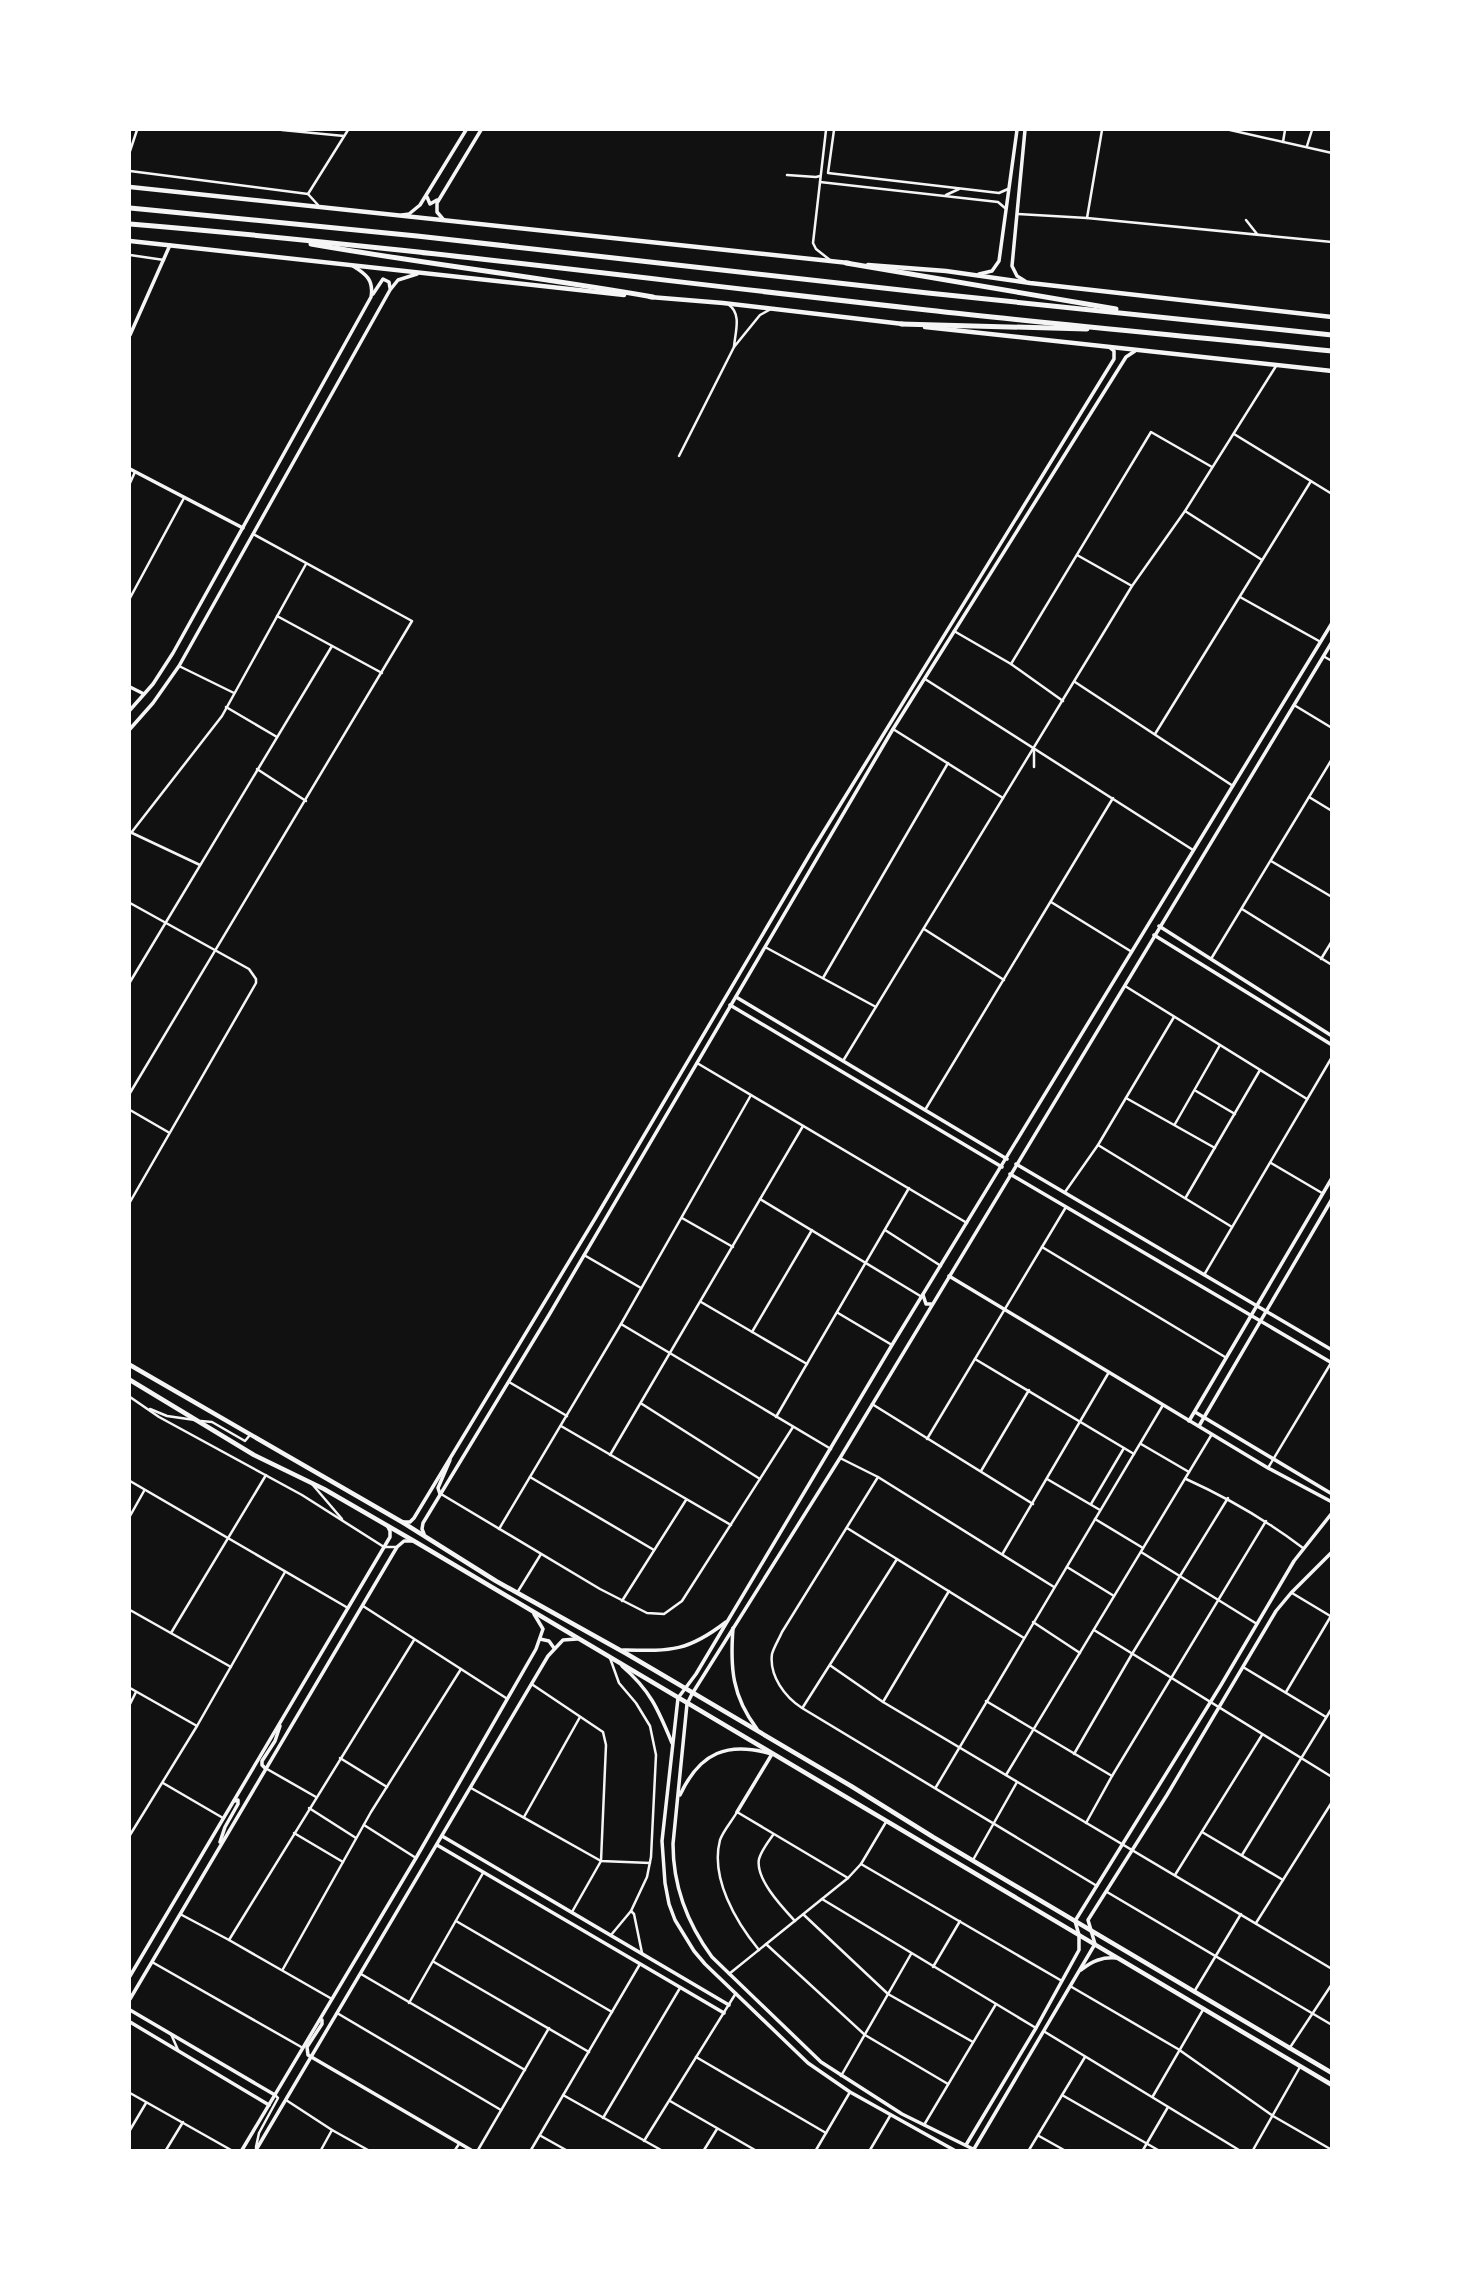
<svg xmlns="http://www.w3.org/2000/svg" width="1461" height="2280" font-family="'Sofia Sans Condensed',sans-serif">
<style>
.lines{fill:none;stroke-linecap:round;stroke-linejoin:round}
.minor{stroke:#f5f5f5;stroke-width:2.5}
.tertiary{stroke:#f5f5f5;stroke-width:3.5}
.secondary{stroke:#f5f5f5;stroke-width:4.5}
.primary{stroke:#f5f5f5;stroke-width:4.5}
.motorway{stroke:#f5f5f5;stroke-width:5}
</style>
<rect width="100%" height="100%" fill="#111"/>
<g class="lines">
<g class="minor">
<path d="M282,130L344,136"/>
<path d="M826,130L813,243L816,249L830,260"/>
<path d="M834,130L828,173L999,193L1008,189"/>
<path d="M1230,130L1332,153"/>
<path d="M1283,142L1285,130"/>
<path d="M1307,146L1312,130"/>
<path d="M130,151L137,130"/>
<path d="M130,171L308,194L348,130"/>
<path d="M787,175L816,177L820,176"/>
<path d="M820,182L998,202L1005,208"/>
<path d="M308,194L318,205"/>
<path d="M946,195L959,189"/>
<path d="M1018,214L1087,218L1332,242"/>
<path d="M1087,218L1102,130"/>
<path d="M1246,220L1257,234"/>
<path d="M130,255L164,260"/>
<path d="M729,305C742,314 735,333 734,347L760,315L771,309"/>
<path d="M1234,434L1332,494"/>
<path d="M679,456L734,347"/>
<path d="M130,483L135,472"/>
<path d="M1185,511L1262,560"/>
<path d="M1077,555L1132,586"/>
<path d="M1240,597L1319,641"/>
<path d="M130,598L184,498"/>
<path d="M277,616L382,673"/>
<path d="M954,631L1011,664L1063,701"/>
<path d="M1323,656L1332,661"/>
<path d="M1011,664L1151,432L1212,467"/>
<path d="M179,666L234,693"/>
<path d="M925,679L1193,850"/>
<path d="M1075,682L1233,786"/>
<path d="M1294,705L1332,728"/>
<path d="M226,707L277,737"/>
<path d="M893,729L1003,798"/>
<path d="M1155,734L1311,481"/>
<path d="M1034,767V751"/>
<path d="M257,769L306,801"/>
<path d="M1309,797L1332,811"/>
<path d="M130,832L200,865"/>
<path d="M131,833L222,716L306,564"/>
<path d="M1271,861L1332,897"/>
<path d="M1051,902L1132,952"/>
<path d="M130,903L249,969L256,979V983L130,1202"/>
<path d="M1242,909L1332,965"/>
<path d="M924,929L1004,980"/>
<path d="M765,947L876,1007"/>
<path d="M1211,959L1332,759"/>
<path d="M1321,959L1332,941"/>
<path d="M823,978L948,763"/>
<path d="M130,982L332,646"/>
<path d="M1125,986L1307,1099"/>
<path d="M843,1061L1132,586L1185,511L1276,366"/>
<path d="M697,1063L967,1223"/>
<path d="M1196,1091L1235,1114"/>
<path d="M130,1093L412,621L253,534"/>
<path d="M1126,1098L1215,1148"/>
<path d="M130,1110L168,1132"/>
<path d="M925,1110L1113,798"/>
<path d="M1175,1124L1220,1045"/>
<path d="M1098,1145L1232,1227"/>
<path d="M1271,1163L1322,1193"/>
<path d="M1065,1192L1098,1145L1174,1017"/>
<path d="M1186,1197L1260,1070"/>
<path d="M760,1199L922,1297"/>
<path d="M682,1218L733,1247"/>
<path d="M885,1230L941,1266"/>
<path d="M1042,1247L1225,1357"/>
<path d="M584,1255L641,1288"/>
<path d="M1204,1275L1332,1057"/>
<path d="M701,1302L807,1364"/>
<path d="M838,1313L892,1345"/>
<path d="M621,1324L831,1449"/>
<path d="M752,1332L812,1230"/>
<path d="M975,1359L1134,1454"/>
<path d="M509,1382L567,1416"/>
<path d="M130,1397L159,1417L302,1495L384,1547H397"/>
<path d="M642,1404L760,1479"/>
<path d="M872,1404L1033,1504"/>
<path d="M150,1409L167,1416L195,1420"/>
<path d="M776,1417L909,1188"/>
<path d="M201,1421L212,1422L245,1441L250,1435"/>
<path d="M561,1426L731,1525"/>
<path d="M927,1439L1066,1207"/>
<path d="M1141,1444L1189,1472"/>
<path d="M610,1455L803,1126"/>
<path d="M840,1458L878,1477L1054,1587"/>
<path d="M1268,1468L1331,1363"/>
<path d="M981,1471L1029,1390"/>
<path d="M530,1477L654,1550"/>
<path d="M878,1477L782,1632C779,1639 774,1647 772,1654C769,1676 785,1697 802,1708L1097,1886"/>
<path d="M1047,1479L1100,1510"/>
<path d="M1186,1479C1228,1498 1266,1520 1303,1548"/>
<path d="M130,1481L348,1608"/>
<path d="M312,1484L342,1519"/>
<path d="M441,1494L600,1589L647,1613L664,1614L682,1601L793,1427"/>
<path d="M1091,1504L1124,1448"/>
<path d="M130,1516L144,1491"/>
<path d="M1095,1519L1143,1548"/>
<path d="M847,1528L1024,1638"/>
<path d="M499,1529L621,1324L751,1095"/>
<path d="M1141,1552L1257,1624"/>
<path d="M1003,1553L1109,1372"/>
<path d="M1067,1567L1114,1596"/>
<path d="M517,1593L541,1554"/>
<path d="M1292,1593L1332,1617"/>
<path d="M622,1601L686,1500"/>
<path d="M363,1606L506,1698"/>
<path d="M130,1610L231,1667"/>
<path d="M1033,1622L1080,1653"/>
<path d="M1094,1630L1332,1777"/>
<path d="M171,1633L266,1475"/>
<path d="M610,1658L619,1683L636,1703L650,1726L656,1755L651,1857L647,1877L631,1911L611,1935"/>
<path d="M831,1666L883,1702L1332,1969"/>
<path d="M1243,1667L1326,1717"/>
<path d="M533,1685L603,1732L606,1745L601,1861L572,1912"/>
<path d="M130,1688L197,1726"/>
<path d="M1286,1692L1331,1616"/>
<path d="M986,1701L1112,1776"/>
<path d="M883,1702L949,1591"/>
<path d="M130,1704L136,1692"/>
<path d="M803,1707L897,1559"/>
<path d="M1074,1754L1132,1654L1228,1498"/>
<path d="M340,1758L387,1787"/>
<path d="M267,1769L316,1797"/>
<path d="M1006,1775L1212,1434"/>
<path d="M163,1783L223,1818"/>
<path d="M936,1787L1163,1405"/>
<path d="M471,1788L601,1861L650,1863"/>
<path d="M309,1808L356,1838"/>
<path d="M524,1817L580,1717"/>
<path d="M1086,1823L1112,1776L1266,1521"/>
<path d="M364,1825L416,1858"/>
<path d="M1202,1832L1283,1880"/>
<path d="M294,1833L343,1862"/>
<path d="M130,1835L197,1726L285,1572"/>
<path d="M773,1835C768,1842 761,1851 759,1859C755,1879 783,1908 795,1921"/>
<path d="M1242,1855L1332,1708"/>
<path d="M973,1860L1017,1782"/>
<path d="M861,1864L1062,1981"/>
<path d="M1175,1875L1262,1735"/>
<path d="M1107,1892L1332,2025"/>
<path d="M822,1899L1036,2028"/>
<path d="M631,1911L634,1914L642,1953"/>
<path d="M180,1914L229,1940"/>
<path d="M804,1915L888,1994L973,2042"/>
<path d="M456,1921L612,2012"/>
<path d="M1256,1923L1332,1802"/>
<path d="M766,1944L865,2035L948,2084"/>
<path d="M759,1950C736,1922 710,1878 720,1840C723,1831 732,1821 737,1812L848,1878"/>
<path d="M152,1962L303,2048"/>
<path d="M434,1962L589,2052"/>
<path d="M933,1967L960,1921"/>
<path d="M283,1969L371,1812L461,1669"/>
<path d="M361,1974L525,2070"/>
<path d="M729,1974L848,1878L861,1864L886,1822"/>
<path d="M1070,1986L1178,2049L1273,2116L1332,2150"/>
<path d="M1194,1992L1241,1914"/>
<path d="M332,1999L229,1940L414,1640"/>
<path d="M409,2003L483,1873"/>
<path d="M337,2013L501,2110"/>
<path d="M1045,2032L1239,2150"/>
<path d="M171,2034L178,2050"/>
<path d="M1289,2049L1332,1984"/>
<path d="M696,2057L826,2133"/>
<path d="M841,2076L911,1954"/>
<path d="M130,2093L231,2150"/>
<path d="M563,2095L661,2150"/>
<path d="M1062,2095L1158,2150"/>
<path d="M1153,2096L1204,2008"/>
<path d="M286,2100L332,2130"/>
<path d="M670,2101L755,2150"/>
<path d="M603,2118L680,1988"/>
<path d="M924,2125L996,2004"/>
<path d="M130,2130L146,2103"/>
<path d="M541,2136L566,2150"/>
<path d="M1039,2136L1064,2150"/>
<path d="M644,2141L736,1993"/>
<path d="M256,2147L259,2133L278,2098L275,2095"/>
<path d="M166,2150L183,2122"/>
<path d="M321,2150L332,2130L368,2150"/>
<path d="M455,2150L459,2144"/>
<path d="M478,2150L549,2028"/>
<path d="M531,2150L640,1964"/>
<path d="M704,2150L717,2129"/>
<path d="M816,2150L850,2092"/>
<path d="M870,2150L890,2116"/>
<path d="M1029,2150L1085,2057"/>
<path d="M1143,2150L1168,2107"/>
<path d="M1253,2150L1300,2067"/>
</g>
<g class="tertiary">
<path d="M1025,130L1012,266L1017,276L1025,281"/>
<path d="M427,197L430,204L437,200"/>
<path d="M402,215L409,214L420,205L466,130"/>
<path d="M443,219L437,212V203L481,130"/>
<path d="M979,274L992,271L999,261L1017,130"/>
<path d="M373,294L383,279L389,282L390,288"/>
<path d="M130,335L170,245"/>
<path d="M130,469L243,528"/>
<path d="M130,687L144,694"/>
<path d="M130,710L153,684L173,653L371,297C374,280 366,274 353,266"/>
<path d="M130,729L153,703L179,666L390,290L398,280L417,274"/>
<path d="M1159,926L1332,1036"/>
<path d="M1154,935L1332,1045"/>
<path d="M736,997L1007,1159"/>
<path d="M730,1005L1002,1167"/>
<path d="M1016,1164L1332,1350"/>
<path d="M1010,1174L1332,1363"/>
<path d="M949,1276L1268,1468L1332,1502"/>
<path d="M923,1295L926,1304H931"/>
<path d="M1195,1412L1332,1494"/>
<path d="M1189,1421L1332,1178"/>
<path d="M1199,1426L1332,1199"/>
<path d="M440,1494L438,1488L450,1460"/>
<path d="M403,1522H410L414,1518L596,1217L813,849L1114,359V351L1109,347"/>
<path d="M424,1534L422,1529L423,1523L549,1315L893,729L1126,357L1135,351"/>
<path d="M733,1628C730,1668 732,1696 757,1729"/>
<path d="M540,1639L549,1641L554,1648"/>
<path d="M623,1650C671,1651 687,1652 726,1622"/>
<path d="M622,1666C650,1690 658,1709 672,1743"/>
<path d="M265,1768L262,1765V1761L275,1741L280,1726"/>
<path d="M680,1795C700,1752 728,1741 772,1754L737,1812"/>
<path d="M442,1836L729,2005"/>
<path d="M220,1842L225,1827L238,1804V1800L234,1801"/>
<path d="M437,1845L724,2013"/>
<path d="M1081,1970C1092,1961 1102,1957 1116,1958"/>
<path d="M130,1976L390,1537V1531L388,1527"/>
<path d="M130,1999L397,1547L404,1541H412"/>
<path d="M130,2010L275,2095"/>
<path d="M322,2020V2024L307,2047L308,2055L471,2150"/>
<path d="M130,2022L269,2105"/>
<path d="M966,2145L1036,2028L1079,1950V1935L1075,1921L1221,1685L1294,1561L1332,1513"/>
<path d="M974,2149L1095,1944L1088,1920L1167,1795L1276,1611L1291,1593L1332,1552"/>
<path d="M242,2150L416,1858L536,1649L543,1629L534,1614"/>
<path d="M256,2150L548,1656L563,1640L577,1639"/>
<path d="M954,2150L850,2092L808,2063L705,1964L694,1951L675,1920L669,1904L665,1883L662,1841L678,1698L696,1674L892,1345L1332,623"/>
<path d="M975,2150L902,2114L821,2062L712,1957C687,1923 673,1887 673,1844L687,1704L692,1694L840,1458L1332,642"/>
</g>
<g class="secondary">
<path d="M130,1365L402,1522L496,1581L627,1654L851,1786L933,1837L1332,2073"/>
<path d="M130,1380L254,1455L324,1489L414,1541L1332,2085"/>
</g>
<g class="primary">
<path d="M130,187L849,263"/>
<path d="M130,241L624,295"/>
<path d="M868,265L946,271L1030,283L1332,317"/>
<path d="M650,297L723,303L903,324"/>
<path d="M925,327L1332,371"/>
</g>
<g class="motorway">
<path d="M130,208L417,236L928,293L1332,335"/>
<path d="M130,224C396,246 661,281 927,310C1061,325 1197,337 1332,351"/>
<path d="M311,244C425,264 539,277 653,297"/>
<path d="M846,263L1116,309"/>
<path d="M901,324L1087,329"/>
</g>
</g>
<rect width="1461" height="2280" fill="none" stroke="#ffffff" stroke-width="262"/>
</svg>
